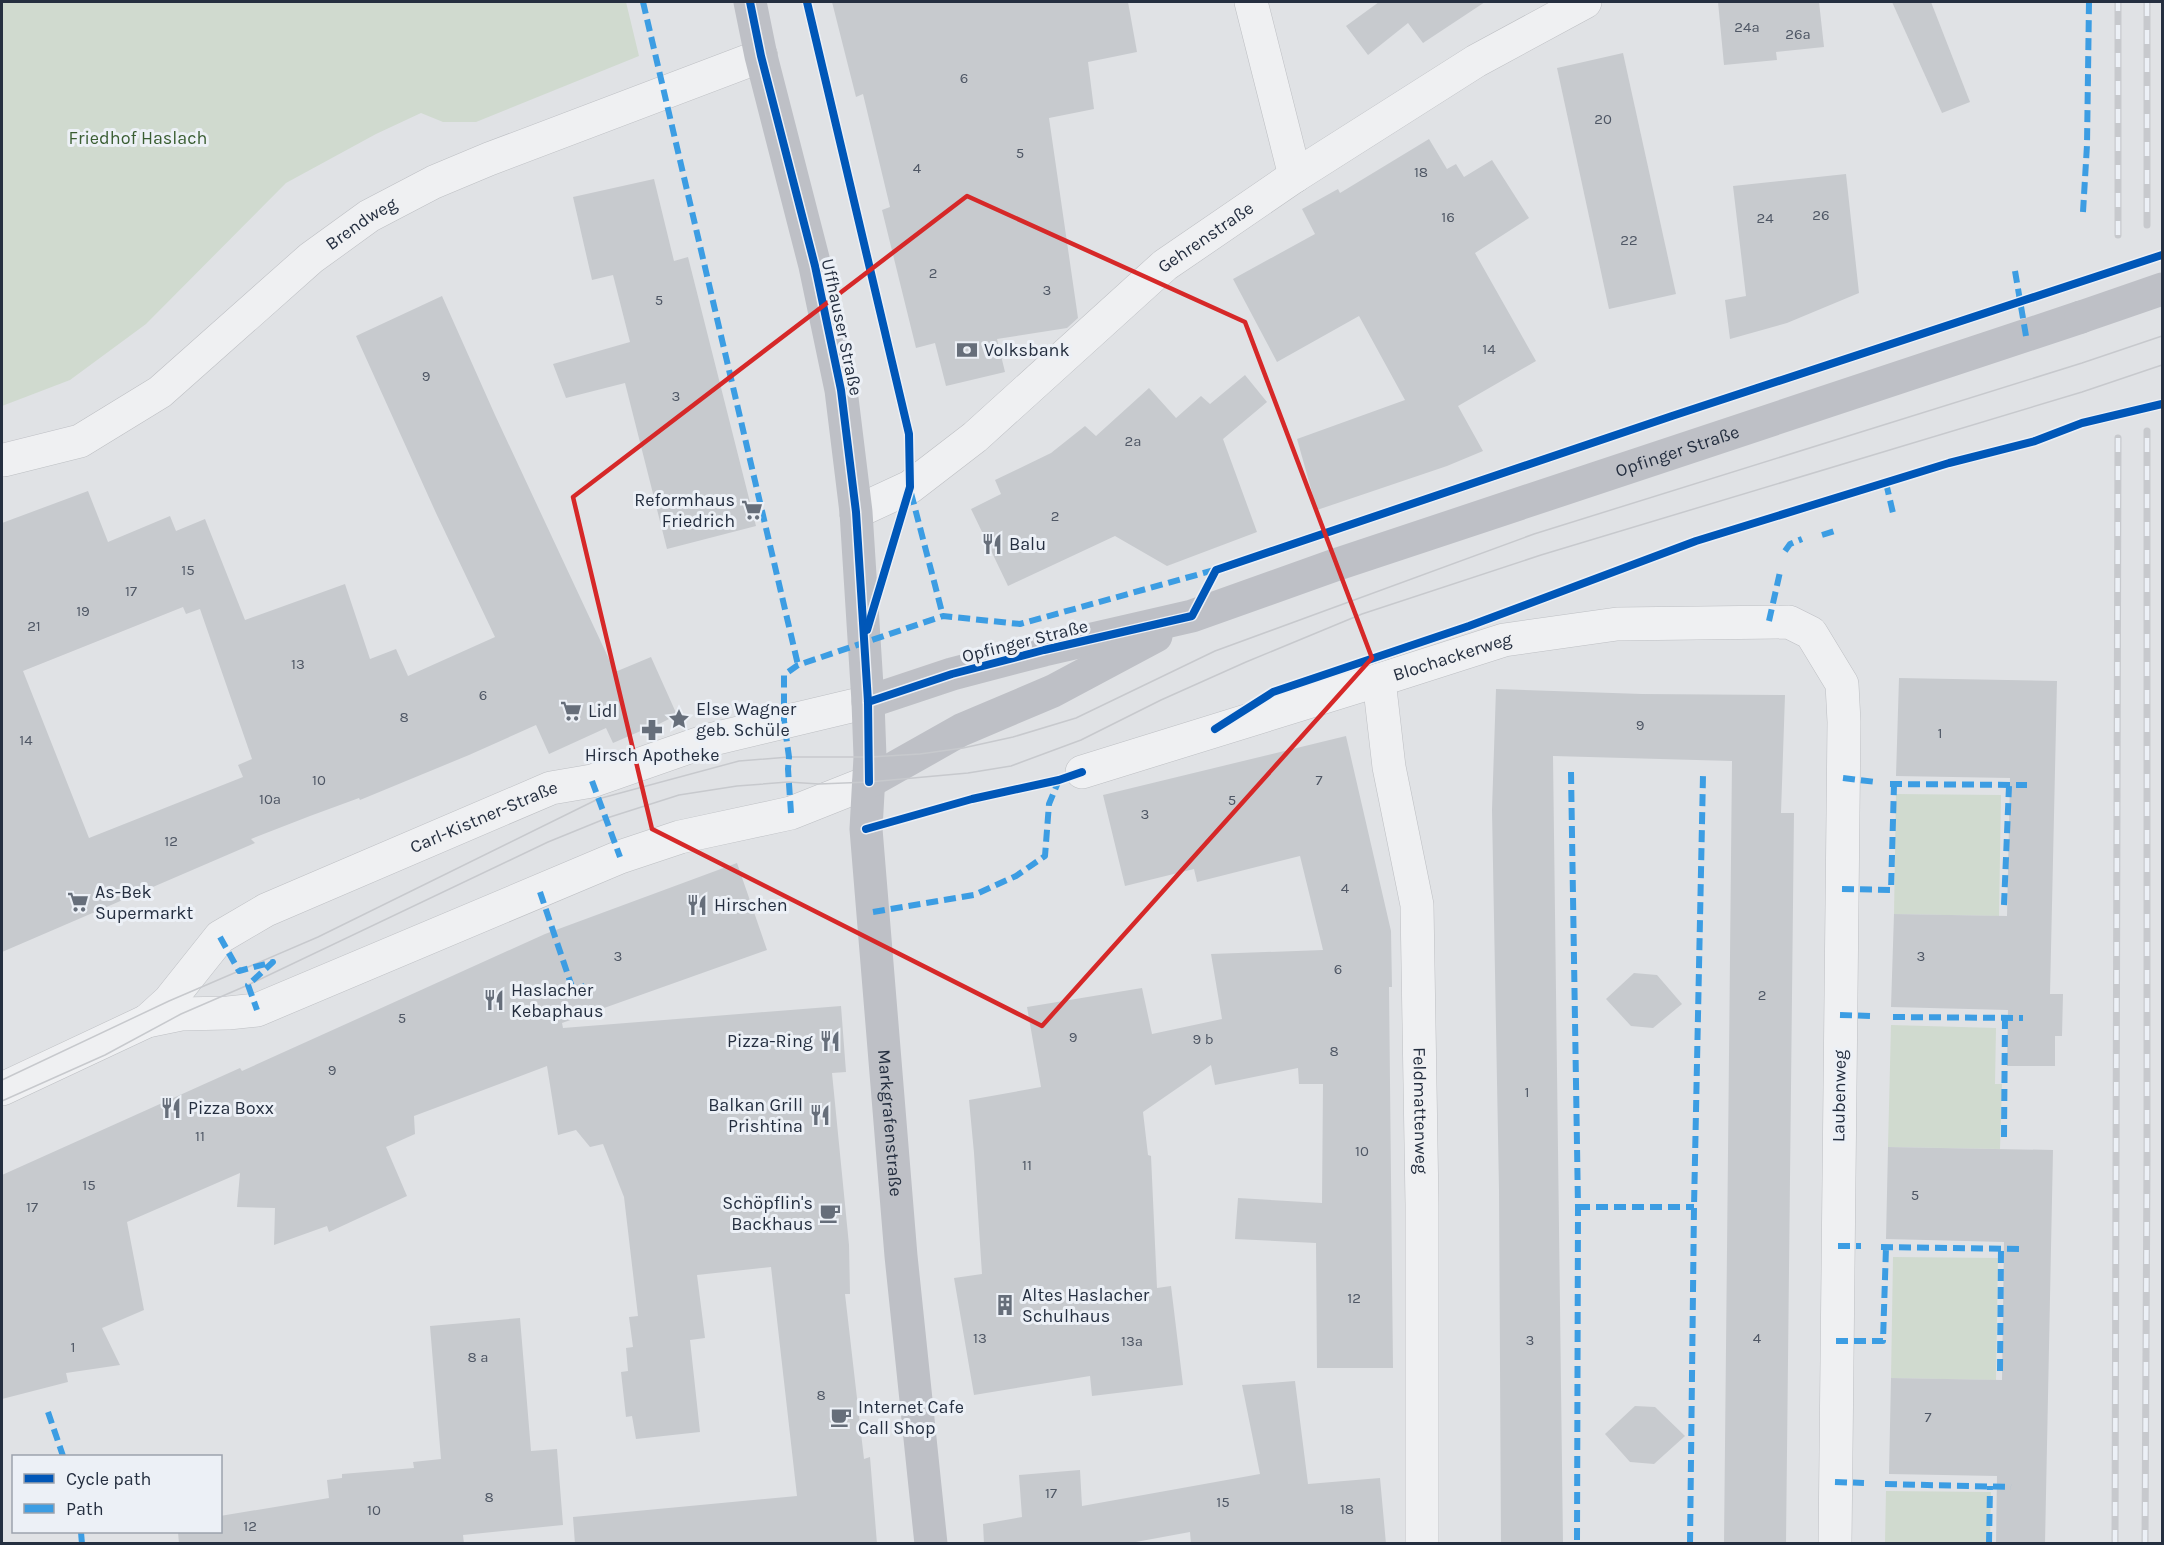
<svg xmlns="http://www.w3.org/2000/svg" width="2164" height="1545" font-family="Karla,sans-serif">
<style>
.green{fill:#d0dacf}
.building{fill:#c7cace;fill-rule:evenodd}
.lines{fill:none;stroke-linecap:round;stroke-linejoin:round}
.street-casing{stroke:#bdbfc3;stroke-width:34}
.street{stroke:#eff0f2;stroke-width:33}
.secondary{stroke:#bec0c6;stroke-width:33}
.tram{stroke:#c7c9cd;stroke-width:1.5}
.rail-casing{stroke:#c7c9cd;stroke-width:7}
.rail{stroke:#ecf0f6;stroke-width:4.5;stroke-dasharray:14;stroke-linecap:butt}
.secondary-bridge{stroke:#bec0c6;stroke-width:33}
.quiet{stroke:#3c9de3;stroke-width:6;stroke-dasharray:12 6;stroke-linecap:butt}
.cycleway-casing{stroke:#ecf0f6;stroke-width:11}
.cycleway{stroke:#0057b8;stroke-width:8}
.marked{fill:none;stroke:#d62828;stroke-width:4.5;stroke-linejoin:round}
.labels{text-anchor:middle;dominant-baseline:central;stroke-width:6;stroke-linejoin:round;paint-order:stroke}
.number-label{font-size:15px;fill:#4f5765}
.park-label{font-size:18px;fill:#395d31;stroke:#ecf0f6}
.street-label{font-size:18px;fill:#252f40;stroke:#ecf0f6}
.poi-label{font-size:18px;fill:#252f40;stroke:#ecf0f6;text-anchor:start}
</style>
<rect width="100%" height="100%" fill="#e0e2e5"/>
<g class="green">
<path d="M2,2H626L639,56L476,122H443L421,113L376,134L286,183L146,324L70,380L2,406Z"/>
<path d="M1896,794L2001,795L1999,916L1894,914Z"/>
<path d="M1891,1025L1996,1028L1995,1084H2002L2000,1149L1888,1147Z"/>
<path d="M1893,1257L1998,1258L1996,1380L1891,1378Z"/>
<path d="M1886,1491L1991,1492L1990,1543H1885Z"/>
</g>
<g class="building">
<path d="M832,2H1128L1137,52L1088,62L1094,109L1049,118L1078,318L1067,328L997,339L1005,372L946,386L935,343L916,348L882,210L890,207L863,94L856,97Z"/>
<path d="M1379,2H1485L1423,43L1408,23L1368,55L1346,26Z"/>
<path d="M1718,2H1819L1824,47L1776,52L1777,60L1724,65Z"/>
<path d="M1892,2H1931L1970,102L1942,113Z"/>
<path d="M1623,53L1676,294L1609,309L1557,68Z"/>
<path d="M1429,139L1447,169L1456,164L1464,177L1492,160L1529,218L1475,253L1536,361L1458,406L1483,451L1447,466L1317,510L1297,439L1405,400L1359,316L1277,362L1233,279L1315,234L1302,209L1338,189L1340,193Z"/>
<path d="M1846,174L1859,293L1787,323L1730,339L1725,300L1746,296L1733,186Z"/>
<path d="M654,179L674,261L688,257L756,526L667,549L625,383L566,398L553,364L630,342L613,275L592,280L573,197Z"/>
<path d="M442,296L495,415L615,672L651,657L677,715L643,732V730L613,743L606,728L549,754L536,725L469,755L360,800L359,798L310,816L251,839L255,843L2,952V523L88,491L108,542L170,516L176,531L205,519L245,620L345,584L370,659L396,649L408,676L495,637L436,513L356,336ZM183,607L186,614L200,609L252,759L238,765L243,777L89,838L23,671Z"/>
<path d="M1245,375L1267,402L1223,439L1257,532L1167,566L1115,536L1008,586L971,509L1001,494L995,480L1051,453L1085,426L1096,436L1149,388L1176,418L1201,396L1210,404Z"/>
<path d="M1899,678L2057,681L2050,994H2063L2062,1036H2055V1066H2007L2008,1010L1891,1007L1894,914L2007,916L2010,778L1896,776Z"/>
<path d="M1496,689L1642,694L1785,695L1781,813H1794L1786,1544H1724L1732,761L1553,756L1563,1544H1501L1499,1190L1492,810Z"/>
<path d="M1346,736L1391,931L1392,987H1389L1393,1368H1317L1316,1243L1235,1239L1238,1198L1322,1203L1323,1084H1299L1298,1068L1215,1085L1211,1065L1143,1112L1148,1155L1151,1156L1157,1288L1171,1286L1183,1385L1092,1396L1090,1376L974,1395L954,1278L982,1274L974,1153L969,1100L1041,1087L1027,1007L1142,988L1152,1034L1222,1019L1211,954L1323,950L1300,856L1197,882L1194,869L1125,886L1103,795Z"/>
<path d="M737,863L767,950L562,1023L563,1028L841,1006L846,1072L832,1073L849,1245L850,1294H845L864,1459L870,1457L877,1544H575L573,1517L797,1496L771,1267L697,1275L705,1338L690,1340L700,1432L636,1439L632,1416L626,1417L621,1372L628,1371L626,1348L633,1347L629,1317L638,1316L624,1197L603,1144L590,1147L576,1130L558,1135L547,1066L414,1116L415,1134L386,1147L407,1196L329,1232L327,1226L274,1245L275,1208L237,1207L240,1173L127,1222L144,1310L102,1328L120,1365L66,1373L68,1382L2,1399V1175L240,1068L242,1071L545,934Z"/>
<path d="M1634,973L1657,975L1682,1004L1653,1028L1631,1026L1606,999Z"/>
<path d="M1888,1147L2053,1150L2045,1544H1996L1997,1476L1889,1474L1891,1378L2002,1380L2004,1242L1886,1239Z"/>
<path d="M520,1318L531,1451L557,1449L563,1525L463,1535L464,1544H179L178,1532H220V1516L329,1498L327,1480L342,1478V1474L414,1468L413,1462L441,1459L430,1326Z"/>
<path d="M1295,1381L1308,1484L1380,1478L1386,1544H1191L1190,1532L1125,1544H984L983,1524L1022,1517L1019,1475L1080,1470L1082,1506L1260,1474L1242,1385Z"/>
<path d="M1635,1406L1655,1407L1685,1436L1654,1464L1630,1462L1605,1434Z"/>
</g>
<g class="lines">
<defs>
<g id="street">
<path d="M1251,2L1295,176"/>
<path id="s1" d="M4,460L80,441L160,392L311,258L369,216L434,182L489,159L761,56"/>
<path id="s2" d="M856,512L910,487L975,437L1165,265L1295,176L1476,61L1585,2"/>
<path id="s3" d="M1379,680L1389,767L1417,905L1422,1204V1544"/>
<path id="s4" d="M1082,772L1379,680L1504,640L1617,624L1789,622L1811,633L1842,684L1844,722L1835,1544"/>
<path id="s5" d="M147,1021L169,1001L220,937L266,910L551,788L592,781L709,740L868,702"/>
<path d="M2,1089L147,1021L181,1014L228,1013L257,1010L620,857L680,837L791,813L869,782"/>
</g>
</defs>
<use href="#street" class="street-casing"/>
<use href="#street" class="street"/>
<g class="secondary">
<path id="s6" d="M750,2L761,56L815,266L841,390L856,512L868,702L870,757L866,829L901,1256L931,1544"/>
<path id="s7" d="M868,702L952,674L1044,650L1192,616L1335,565L2081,317"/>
<path d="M869,782L961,730L1053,691L1156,636"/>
</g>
<g class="tram">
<path d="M2,1080L169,1001L318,937L598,799L739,761L789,757H870L920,754L963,748L1013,737L1076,718L1215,651L1534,534L2082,363L2162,336"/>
<path d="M2,1101L105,1055L181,1014L248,985L548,842L607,818L679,795L737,786L788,782L819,784L869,782L968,773L1011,766L1081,740L1161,700L1246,662L1362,614L1541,555L2082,392L2162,365"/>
</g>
<defs>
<g id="rail">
<path d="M2147,2V225"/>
<path d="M2118,235V2"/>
<path d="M2115,1544L2118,438"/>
<path d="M2145,1544L2147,1160V431"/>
</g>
</defs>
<use href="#rail" class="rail-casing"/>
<use href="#rail" class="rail"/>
<path class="secondary-bridge" d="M2081,317L2162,289"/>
<g class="quiet">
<path d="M643,2L798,665"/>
<path d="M2083,212L2087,145L2089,2"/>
<path d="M2015,271L2026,336"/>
<path d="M1886,483L1893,513"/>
<path d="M911,493L943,616"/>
<path d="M1822,535L1838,530"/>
<path d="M1785,551L1790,544L1802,539"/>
<path d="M1769,621L1780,572"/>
<path d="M1571,772L1578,1207L1577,1544"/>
<path d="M1843,778L1876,782"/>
<path d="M592,781L620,857"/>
<path d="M1890,784L2027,785"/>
<path d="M791,813L788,769L789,757L784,721V675L798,665L943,616L1020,624L1218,569"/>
<path d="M1842,889L1891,890L1894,785"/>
<path d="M540,892L574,993L586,985"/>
<path d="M2004,905L2009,786"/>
<path d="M873,912L974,895L1016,876L1045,856L1049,804L1059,780"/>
<path d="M220,937L239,971L273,962L248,985L257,1010"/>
<path d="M1840,1015L1872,1016"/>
<path d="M1893,1017L2023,1018"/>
<path d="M2004,1137L2005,1018"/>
<path d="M1578,1207H1694"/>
<path d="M1838,1246H1861"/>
<path d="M1881,1247L2019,1249"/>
<path d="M1836,1341H1883L1886,1247"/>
<path d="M2000,1371L2001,1249"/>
<path d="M48,1412L63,1456"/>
<path d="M1835,1482L1864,1483"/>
<path d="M1885,1484L2011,1487"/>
<path d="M81,1532L82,1544"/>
<path d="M1690,1544L1694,1207L1703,775"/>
<path d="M1989,1544L1990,1486"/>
</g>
<defs>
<g id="cycleway">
<path d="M750,2L761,56L815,266L841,390L856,512L868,702L869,782"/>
<path d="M807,2L909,434L910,487L867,630"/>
<path d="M868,702L952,674L1044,650L1192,616L1216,570L1672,416L2162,255"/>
<path d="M1215,729L1273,692L1469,626L1696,541L1949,463L2035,441L2082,423L2162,404"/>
<path d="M866,829L972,799L1059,780L1082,772"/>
</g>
</defs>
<use href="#cycleway" class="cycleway-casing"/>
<use href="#cycleway" class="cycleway"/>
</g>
<path class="marked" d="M967,196L1245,322L1372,658L1042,1026L652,829L573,497Z"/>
<defs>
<symbol id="bank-bare" viewBox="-9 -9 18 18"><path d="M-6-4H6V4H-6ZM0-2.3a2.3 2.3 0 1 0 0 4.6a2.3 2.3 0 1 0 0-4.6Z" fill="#666e7a" stroke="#ecf0f6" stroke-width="2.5" paint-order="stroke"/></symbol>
<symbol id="supermarket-bare" viewBox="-9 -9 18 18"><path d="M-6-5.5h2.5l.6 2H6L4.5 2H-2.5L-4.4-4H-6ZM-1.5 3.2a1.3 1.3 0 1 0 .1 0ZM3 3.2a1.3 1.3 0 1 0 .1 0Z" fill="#666e7a" stroke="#ecf0f6" stroke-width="2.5" paint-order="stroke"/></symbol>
<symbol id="restaurant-bare" viewBox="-9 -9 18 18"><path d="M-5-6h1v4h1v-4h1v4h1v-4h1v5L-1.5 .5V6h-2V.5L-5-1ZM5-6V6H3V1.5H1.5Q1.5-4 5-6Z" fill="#666e7a" stroke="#ecf0f6" stroke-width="2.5" paint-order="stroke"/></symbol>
<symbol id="sight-bare" viewBox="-9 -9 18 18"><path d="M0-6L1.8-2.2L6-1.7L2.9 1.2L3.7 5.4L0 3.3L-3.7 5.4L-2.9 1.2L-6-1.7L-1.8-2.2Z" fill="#666e7a" stroke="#ecf0f6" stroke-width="2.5" paint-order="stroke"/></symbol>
<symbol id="pharmacy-bare" viewBox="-9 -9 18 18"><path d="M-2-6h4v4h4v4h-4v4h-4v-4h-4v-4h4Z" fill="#666e7a" stroke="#ecf0f6" stroke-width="2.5" paint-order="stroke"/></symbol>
<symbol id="cafe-bare" viewBox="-9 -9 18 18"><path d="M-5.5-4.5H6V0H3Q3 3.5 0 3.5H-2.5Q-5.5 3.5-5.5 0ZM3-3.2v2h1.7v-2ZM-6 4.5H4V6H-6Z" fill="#666e7a" stroke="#ecf0f6" stroke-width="2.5" paint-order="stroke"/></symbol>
<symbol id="building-bare" viewBox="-9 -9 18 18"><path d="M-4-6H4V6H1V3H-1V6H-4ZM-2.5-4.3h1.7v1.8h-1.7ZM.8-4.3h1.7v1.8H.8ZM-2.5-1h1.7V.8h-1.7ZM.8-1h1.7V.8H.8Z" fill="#666e7a" stroke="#ecf0f6" stroke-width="2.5" paint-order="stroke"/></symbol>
</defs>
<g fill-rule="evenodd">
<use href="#bank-bare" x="952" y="335" width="30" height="30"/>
<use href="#supermarket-bare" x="737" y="495" width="30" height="30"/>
<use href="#restaurant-bare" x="977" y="529" width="30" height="30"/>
<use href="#supermarket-bare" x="556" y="696" width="30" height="30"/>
<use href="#sight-bare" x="664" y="704" width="30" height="30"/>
<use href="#pharmacy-bare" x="637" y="715" width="30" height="30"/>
<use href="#supermarket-bare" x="63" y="887" width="30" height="30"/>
<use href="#restaurant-bare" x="682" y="890" width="30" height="30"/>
<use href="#restaurant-bare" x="479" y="985" width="30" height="30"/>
<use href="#restaurant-bare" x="815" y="1026" width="30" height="30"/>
<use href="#restaurant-bare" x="156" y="1093" width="30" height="30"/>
<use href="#restaurant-bare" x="805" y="1100" width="30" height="30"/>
<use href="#cafe-bare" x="815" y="1198" width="30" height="30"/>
<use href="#building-bare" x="990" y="1290" width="30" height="30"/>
<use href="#cafe-bare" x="826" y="1402" width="30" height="30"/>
</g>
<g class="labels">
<g class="number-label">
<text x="1747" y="27">24a</text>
<text x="1798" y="34">26a</text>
<text x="964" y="78">6</text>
<text x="1603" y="119">20</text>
<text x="1020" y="153">5</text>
<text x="917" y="168">4</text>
<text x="1421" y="172">18</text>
<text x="1821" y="215">26</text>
<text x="1448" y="217">16</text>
<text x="1765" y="218">24</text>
<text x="1629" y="240">22</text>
<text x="933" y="273">2</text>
<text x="1047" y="290">3</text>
<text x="659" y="300">5</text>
<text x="1489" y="349">14</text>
<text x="426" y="376">9</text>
<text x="676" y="396">3</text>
<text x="1133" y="441">2a</text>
<text x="1055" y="516">2</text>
<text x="188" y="570">15</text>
<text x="131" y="591">17</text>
<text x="83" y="611">19</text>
<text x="34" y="626">21</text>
<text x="298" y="664">13</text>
<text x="483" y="695">6</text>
<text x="404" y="717">8</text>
<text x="1640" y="725">9</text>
<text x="1940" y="733">1</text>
<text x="26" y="740">14</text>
<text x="319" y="780">10</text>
<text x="1319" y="780">7</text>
<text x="270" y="799">10a</text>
<text x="1232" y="800">5</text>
<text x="1145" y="814">3</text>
<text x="171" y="841">12</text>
<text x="1345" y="888">4</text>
<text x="618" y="956">3</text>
<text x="1921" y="956">3</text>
<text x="1338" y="969">6</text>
<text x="1762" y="995">2</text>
<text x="402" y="1018">5</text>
<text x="1073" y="1037">9</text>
<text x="1203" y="1039">9 b</text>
<text x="1334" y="1051">8</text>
<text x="332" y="1070">9</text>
<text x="1527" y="1092">1</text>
<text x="200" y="1136">11</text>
<text x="1362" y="1151">10</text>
<text x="1027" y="1165">11</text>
<text x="89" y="1185">15</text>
<text x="1915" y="1195">5</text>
<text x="32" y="1207">17</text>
<text x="1354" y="1298">12</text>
<text x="980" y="1338">13</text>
<text x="1757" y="1338">4</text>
<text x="1530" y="1340">3</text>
<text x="1132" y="1341">13a</text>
<text x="73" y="1347">1</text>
<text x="478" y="1357">8 a</text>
<text x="821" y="1395">8</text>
<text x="1928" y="1417">7</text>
<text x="1051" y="1493">17</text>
<text x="489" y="1497">8</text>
<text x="1223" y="1502">15</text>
<text x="1347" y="1509">18</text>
<text x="374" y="1510">10</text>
<text x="250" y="1526">12</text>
</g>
<g class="park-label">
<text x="138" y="138">Friedhof Haslach</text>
</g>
<g class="street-label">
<text stroke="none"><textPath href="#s1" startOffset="435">Brendweg</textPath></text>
<text stroke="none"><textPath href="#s2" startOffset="447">Gehrenstraße</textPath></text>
<text transform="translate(842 327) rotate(78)">Uffhauser Straße</text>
<text stroke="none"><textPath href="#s7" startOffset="848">Opfinger Straße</textPath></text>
<text transform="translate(1025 641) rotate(-14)">Opfinger Straße</text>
<text stroke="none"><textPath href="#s4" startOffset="388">Blochackerweg</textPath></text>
<text stroke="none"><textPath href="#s5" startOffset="402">Carl-Kistner-Straße</textPath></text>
<text transform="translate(1839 1096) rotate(-89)">Laubenweg</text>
<text stroke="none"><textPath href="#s3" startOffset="434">Feldmattenweg</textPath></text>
<text stroke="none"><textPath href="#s6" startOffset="1134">Markgrafenstraße</textPath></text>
</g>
<g class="poi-label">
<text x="984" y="350">Volksbank</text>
<text x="735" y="500" text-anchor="end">Reformhaus<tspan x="735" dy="21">Friedrich</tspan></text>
<text x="1009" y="544">Balu</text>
<text x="696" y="709">Else Wagner<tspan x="696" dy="21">geb. Schüle</tspan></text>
<text x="588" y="711">Lidl</text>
<text x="652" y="755" text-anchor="middle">Hirsch Apotheke</text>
<text x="95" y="892">As-Bek<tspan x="95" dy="21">Supermarkt</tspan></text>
<text x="714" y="905">Hirschen</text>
<text x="511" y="990">Haslacher<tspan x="511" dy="21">Kebaphaus</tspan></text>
<text x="813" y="1041" text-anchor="end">Pizza-Ring</text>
<text x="803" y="1105" text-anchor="end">Balkan Grill<tspan x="803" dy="21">Prishtina</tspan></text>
<text x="188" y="1108">Pizza Boxx</text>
<text x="813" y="1203" text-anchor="end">Schöpflin's<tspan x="813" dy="21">Backhaus</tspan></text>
<text x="1022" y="1295">Altes Haslacher<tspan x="1022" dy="21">Schulhaus</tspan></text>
<text x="858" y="1407">Internet Cafe<tspan x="858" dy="21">Call Shop</tspan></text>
</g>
</g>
<rect width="2164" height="1545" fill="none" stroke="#252f40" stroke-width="6"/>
<rect x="12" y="1455" width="210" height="78" fill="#ecf0f6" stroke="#9ca3ad" stroke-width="1.5"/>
<rect x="24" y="1474" width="30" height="9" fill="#0057b8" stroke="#9ca3ad" stroke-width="1.5"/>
<text x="66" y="1485" font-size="18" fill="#252f40">Cycle path</text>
<rect x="24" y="1504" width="30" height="9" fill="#3c9de3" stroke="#9ca3ad" stroke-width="1.5"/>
<text x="66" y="1515" font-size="18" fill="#252f40">Path</text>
</svg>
